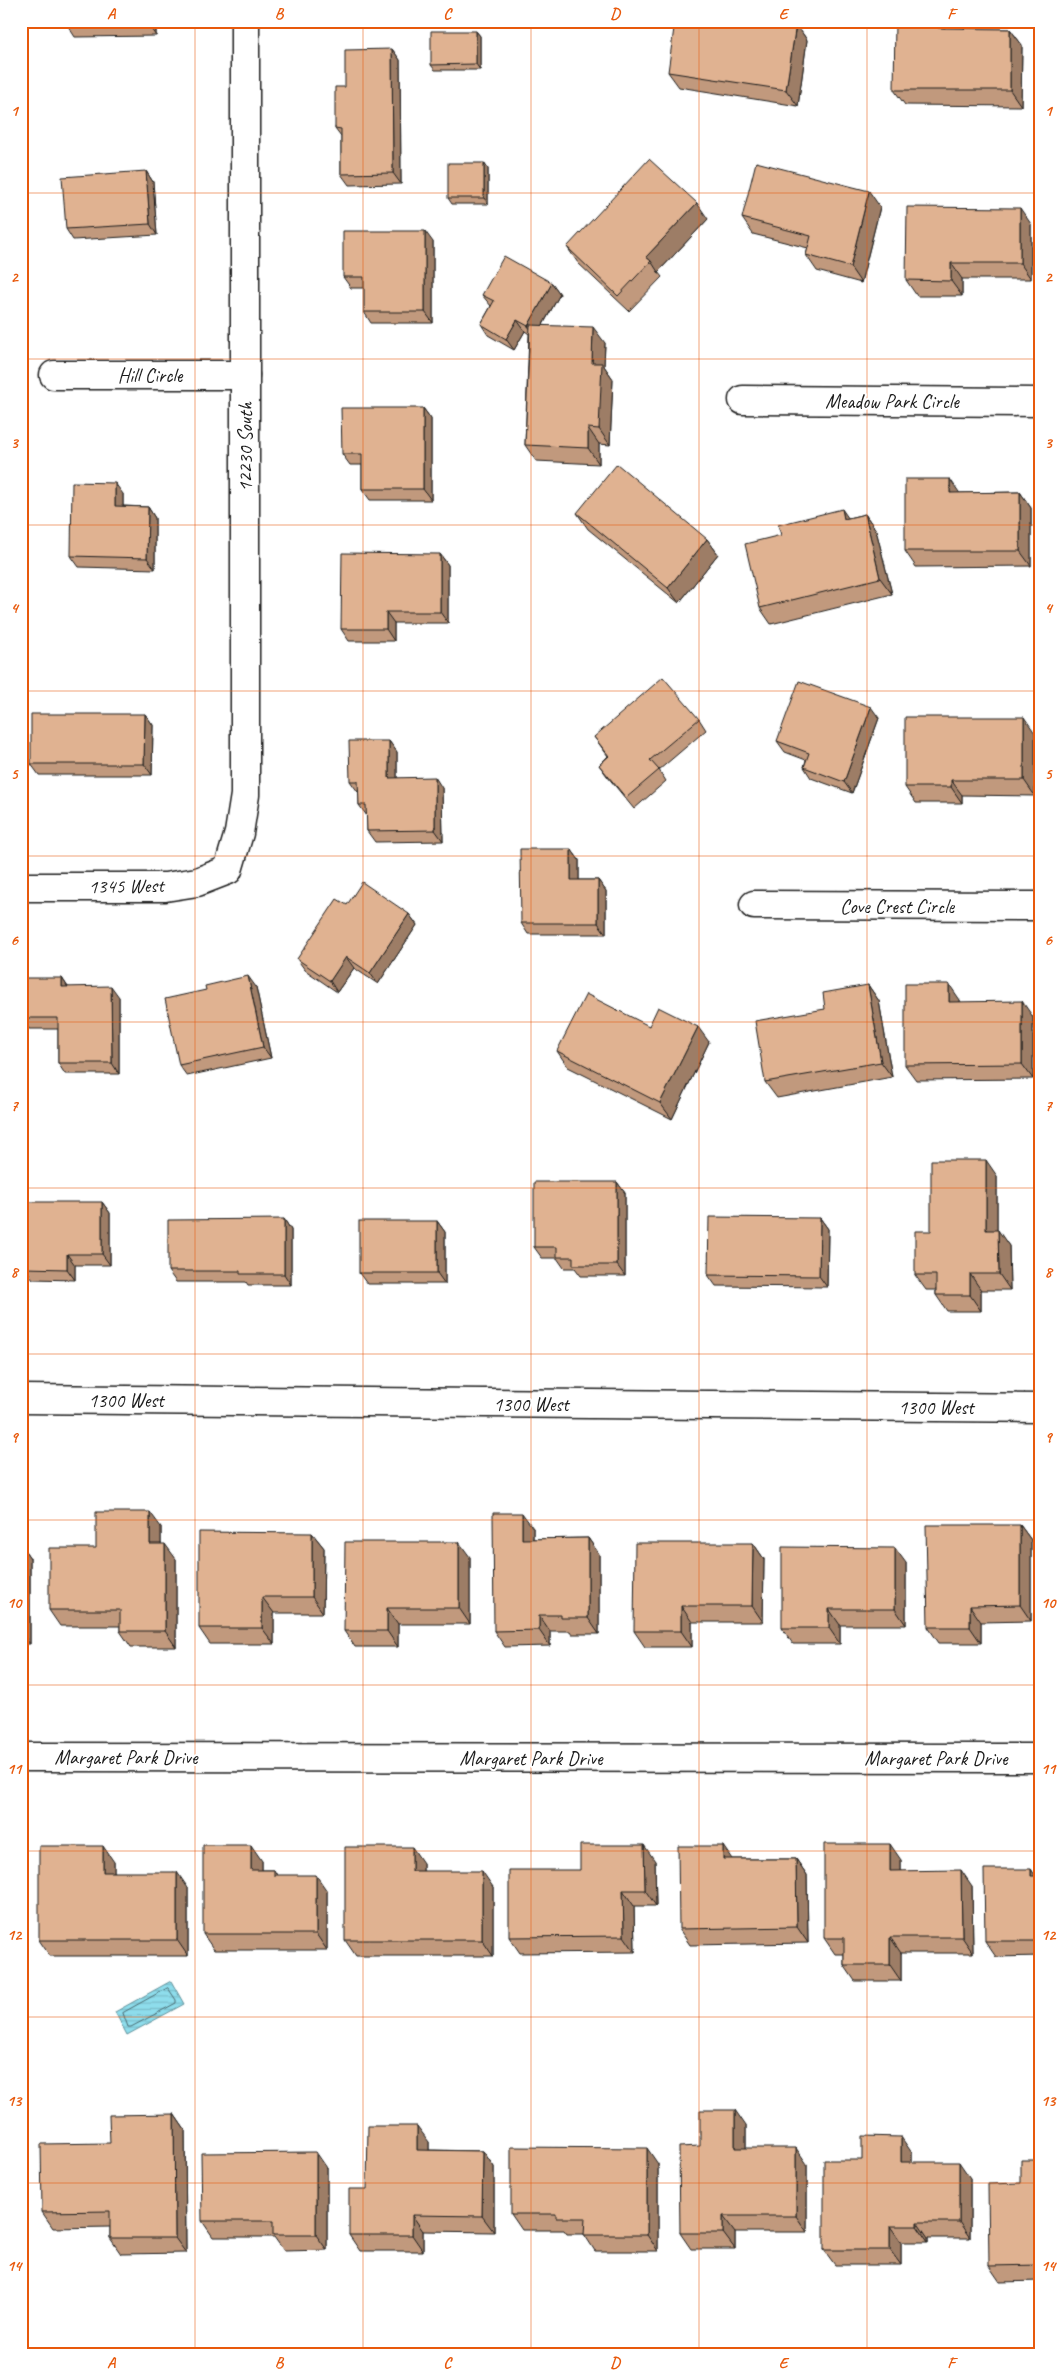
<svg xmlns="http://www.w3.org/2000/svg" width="1062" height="2376" font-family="Caveat,sans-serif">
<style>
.water{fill:url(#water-rules);stroke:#609099}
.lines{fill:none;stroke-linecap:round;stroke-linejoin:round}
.shore{stroke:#4a696f;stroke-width:1}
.minor-casing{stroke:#1c1c1c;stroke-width:31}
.minor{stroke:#fff;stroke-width:28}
.wall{fill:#c1997d;stroke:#1c1c1c}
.shaded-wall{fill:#9d7d66;stroke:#1c1c1c}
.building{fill:#e0b291;stroke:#1c1c1c}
.grid{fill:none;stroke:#e8590c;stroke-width:1;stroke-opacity:0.55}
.labels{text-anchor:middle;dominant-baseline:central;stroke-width:4;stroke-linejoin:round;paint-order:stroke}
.street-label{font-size:20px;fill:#1c1c1c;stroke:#fff}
.neatline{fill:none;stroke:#e8590c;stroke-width:2}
.grid-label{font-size:16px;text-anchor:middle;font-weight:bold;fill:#e8590c}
</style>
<defs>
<pattern id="water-rules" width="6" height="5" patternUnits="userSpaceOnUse" patternTransform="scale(1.25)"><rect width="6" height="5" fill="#8eddec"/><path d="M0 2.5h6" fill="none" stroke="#7abdca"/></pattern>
</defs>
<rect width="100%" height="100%" fill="#fff"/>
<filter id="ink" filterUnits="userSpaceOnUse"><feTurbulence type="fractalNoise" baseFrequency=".02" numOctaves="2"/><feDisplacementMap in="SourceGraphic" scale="10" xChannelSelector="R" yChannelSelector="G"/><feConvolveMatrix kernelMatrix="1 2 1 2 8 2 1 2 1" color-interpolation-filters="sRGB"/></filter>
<g filter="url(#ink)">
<path class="water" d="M171,1981L184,2004L127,2035L115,2012Z"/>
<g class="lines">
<path class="shore" d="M168,1988L176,2000V2003L131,2027H128L123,2013Z"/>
<defs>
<g id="minor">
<path d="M54,375H245"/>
<path d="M743,400L1041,402"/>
<path d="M21,887H165L197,882L228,870L239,833L245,795V21"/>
<path d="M754,905L1041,906"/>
<path d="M21,1399L1041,1408"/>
<path d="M21,1757L1041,1758"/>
</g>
</defs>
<use href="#minor" class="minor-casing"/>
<use href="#minor" class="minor"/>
</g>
<g class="wall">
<path d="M67,21H156V36L75,37L68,26Z"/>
<path d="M940,21L945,29H1010L1022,45L1021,106L905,105L894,90Z"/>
<path d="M796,24L807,40L798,106L679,87L668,72Z"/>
<path d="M476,31L480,36V70H435L431,65Z"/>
<path d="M392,49L400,60L401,184L349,185L341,174V136L335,128L345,87Z"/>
<path d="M484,163L488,169V204H452L448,198Z"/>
<path d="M146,171L153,182L157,235L73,240L66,229Z"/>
<path d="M880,207L861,283L817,271L806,255L808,248L753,234L742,218Z"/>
<path d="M708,219L658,272L662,277L629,311L578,263L567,247Z"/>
<path d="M1031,224V279H962V296H917L906,280Z"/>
<path d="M433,242V323H371L364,312V288H351L343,277Z"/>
<path d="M552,283L560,294L543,325L605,343L604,366L613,379L610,445L599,444V464L536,461L525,445L529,334L525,331L514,350L488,335L481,324L491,306L482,295Z"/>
<path d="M423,408L431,419V500H370L362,489V465H350L342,454Z"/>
<path d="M1020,492L1031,508V566L916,567L905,551L959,493Z"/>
<path d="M123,494V506L148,507L155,518V569L79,567L71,556Z"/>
<path d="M577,513L707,539L718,554L679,603L588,529Z"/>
<path d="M865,514L876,530L892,594L771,624L760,608L848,518Z"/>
<path d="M440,554L448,565V623H394V641H349L341,629Z"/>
<path d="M145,714L153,725L152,775H39L31,764Z"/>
<path d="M879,718L852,793L811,778L804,767L806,760L785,752L777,741Z"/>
<path d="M699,719L706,730L659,770L666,781L634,809L607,776L599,765L608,756L594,737Z"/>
<path d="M1035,733V796L962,795V803H916L905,787Z"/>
<path d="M389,741L397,752V778L442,788L443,841L375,842L367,831V816L359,805V792H358L350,781Z"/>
<path d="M571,849L579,860V880H598L606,891V934H528L521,923Z"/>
<path d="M347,905L409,914L417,925L378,984L354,968L337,992L305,970L297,959Z"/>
<path d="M62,978L68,987L119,997V1074H65L58,1063V1029H29L22,1018Z"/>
<path d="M868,985L879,1001L892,1077L777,1098L765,1082L825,1009Z"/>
<path d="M256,987L271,1058L187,1076L179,1065Z"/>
<path d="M960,1000V1002L1033,1017V1079L916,1080L905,1065Z"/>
<path d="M649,1026L709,1042L672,1119L568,1067L557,1051Z"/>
<path d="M997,1176V1230L1009,1246L1010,1290H981V1311H947L936,1295V1290H926L915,1275L931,1231Z"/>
<path d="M617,1182L625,1193V1276H581L575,1268H564L557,1258H542L534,1247Z"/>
<path d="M102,1202L110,1213V1265H75V1280L33,1279L25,1268Z"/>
<path d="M820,1218L828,1229L827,1287L716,1286L708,1275Z"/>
<path d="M284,1219L291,1230V1285H248L246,1282H176L168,1271Z"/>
<path d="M437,1221L445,1232V1284H367L359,1273Z"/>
<path d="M1020,1525L1031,1540V1621L981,1622V1643H939L928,1627Z"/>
<path d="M161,1527V1544L176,1559V1647H131L120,1631V1626H60L49,1610L96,1548Z"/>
<path d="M533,1528V1539L588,1538L599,1554V1634H572L570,1631H550V1646L505,1647L494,1631Z"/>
<path d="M312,1533L324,1548L323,1613H274V1644H210L199,1628Z"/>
<path d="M753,1543L764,1559L763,1622H692V1647H645L634,1631Z"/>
<path d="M21,1545L30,1558V1644H21Z"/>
<path d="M470,1557V1624H398V1647H355L344,1631Z"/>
<path d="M906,1563V1625H840V1644H793L782,1628Z"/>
<path d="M732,1859H796L807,1875L808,1943L690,1945L679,1929Z"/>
<path d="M901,1860V1871L972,1886L973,1953H901V1981H855L844,1965V1954H835L824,1938Z"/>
<path d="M262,1861V1870H274L277,1875L327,1891V1950H214L203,1934Z"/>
<path d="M655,1861L656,1906H634L635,1952L520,1953L509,1937L580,1870Z"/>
<path d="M114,1862V1872L188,1888V1956H50L39,1940Z"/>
<path d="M423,1863V1871L493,1887V1956H356L345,1940Z"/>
<path d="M1031,1869L1035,1876H1041V1956L996,1957L985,1941Z"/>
<path d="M174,2114L185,2130L186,2253L121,2254L110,2238V2227L53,2228L42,2212L110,2143Z"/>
<path d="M746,2126V2148L807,2164V2232H735V2249H691L680,2233L700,2146Z"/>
<path d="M429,2142V2150L483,2151L494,2167V2232L423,2231V2251H360L349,2235L367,2189Z"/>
<path d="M912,2153V2162L970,2178V2238H928V2242H901V2265H835L824,2250L862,2160Z"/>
<path d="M1041,2160V2281L1000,2282L989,2266L1021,2183Z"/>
<path d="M658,2164V2251H595L584,2234H567L564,2230H522L511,2214Z"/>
<path d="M327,2168V2250L284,2251L274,2237H213L202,2221Z"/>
</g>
<g class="shaded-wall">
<path d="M148,21H156V36L148,25Z"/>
<path d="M938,21H940L949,34L938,28Z"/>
<path d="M796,24L807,40L798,106L786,90Z"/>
<path d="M1010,29L1022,45L1021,106L1010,90Z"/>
<path d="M476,31L480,36V70L476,64Z"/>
<path d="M392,49L400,60L401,184L393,173Z"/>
<path d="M484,163L488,169V204L484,198Z"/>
<path d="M146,171L153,182L157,235L150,224Z"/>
<path d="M869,191L880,207L861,283L850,267Z"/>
<path d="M697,203L708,219L658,272L651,261L646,257Z"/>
<path d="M1020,208L1031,224V279L1020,263Z"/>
<path d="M425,231L433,242V323L425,312Z"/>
<path d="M951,263L962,279V296L951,281Z"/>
<path d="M552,283L560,294L536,337L528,326Z"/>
<path d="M517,320L525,331L514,350L506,339Z"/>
<path d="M593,327L605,343L604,366L613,379L610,445L599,429L592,363Z"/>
<path d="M423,408L431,419V500L423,489Z"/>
<path d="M588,428L599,444V464L588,448Z"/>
<path d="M950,479L961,495L950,493Z"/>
<path d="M115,483L123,494V517L115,506Z"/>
<path d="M1020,492L1031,508V566L1020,551Z"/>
<path d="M148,507L155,518V569L147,558Z"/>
<path d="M842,509L853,525L844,519Z"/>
<path d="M865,514L876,530L892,594L880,578Z"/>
<path d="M707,539L718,554L679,603L668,588Z"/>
<path d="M440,554L448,565V623L440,612Z"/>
<path d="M386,612L394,623V641L386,629Z"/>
<path d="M871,707L879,718L852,793L844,782Z"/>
<path d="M145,714L153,725L152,775L144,764Z"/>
<path d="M1024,717L1035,733V796L1024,780Z"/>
<path d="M389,741L397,752V789L389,778Z"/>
<path d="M435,777L442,788L443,841L435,830Z"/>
<path d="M951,780L962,795V803L951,787Z"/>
<path d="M571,849L579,860V892L571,880Z"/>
<path d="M598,880L606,891V934L598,923Z"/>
<path d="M409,914L417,925L378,984L370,973Z"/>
<path d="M346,957L354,968L337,992L330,981Z"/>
<path d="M248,976L256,987L271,1058L263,1047Z"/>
<path d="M62,978L69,989L62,987Z"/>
<path d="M949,984L960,1000V1018L949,1002Z"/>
<path d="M868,985L879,1001L892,1077L881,1062Z"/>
<path d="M111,986L119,997V1074L112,1063Z"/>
<path d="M1022,1001L1033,1017V1079L1022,1064Z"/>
<path d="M698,1027L709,1042L672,1119L660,1103Z"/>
<path d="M986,1160L997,1176V1246L986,1230Z"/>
<path d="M617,1182L625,1193V1276L617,1265Z"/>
<path d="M102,1202L110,1213V1265L102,1254Z"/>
<path d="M820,1218L828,1229L827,1287L819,1276Z"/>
<path d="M284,1219L291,1230V1285L284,1274Z"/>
<path d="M437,1221L445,1232V1284L437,1273Z"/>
<path d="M998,1230L1009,1246L1010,1290L999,1274Z"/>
<path d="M67,1254L75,1265V1280L67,1269Z"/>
<path d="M970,1274L981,1290V1311L970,1295Z"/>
<path d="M150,1512L161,1527V1559L150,1544Z"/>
<path d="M522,1513L533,1528V1554L522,1539Z"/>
<path d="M1020,1525L1031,1540V1621L1020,1605Z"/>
<path d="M312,1533L324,1548L323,1613L312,1597Z"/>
<path d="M588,1538L599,1554V1634L588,1618Z"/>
<path d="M459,1542L470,1557V1624L459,1608Z"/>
<path d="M753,1543L764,1559L763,1622L752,1606Z"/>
<path d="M165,1544L176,1559V1647L165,1631Z"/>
<path d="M21,1545L30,1558V1644L21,1632Z"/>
<path d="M895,1548L906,1563V1625L895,1609Z"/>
<path d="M262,1597L274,1613V1644L262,1628Z"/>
<path d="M681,1606L692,1622V1647L681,1631Z"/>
<path d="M970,1606L981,1622V1643L970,1627Z"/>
<path d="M387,1608L398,1624V1647L387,1631Z"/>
<path d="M829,1609L840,1625V1644L829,1628Z"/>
<path d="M539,1615L550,1631V1646L539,1630Z"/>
<path d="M890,1844L901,1860V1887L890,1871Z"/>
<path d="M251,1845L262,1861V1886L251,1870Z"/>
<path d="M644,1845L655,1861L656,1906L645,1890Z"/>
<path d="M103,1846L114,1862V1888L103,1872Z"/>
<path d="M723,1846L734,1862L723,1859Z"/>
<path d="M412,1847L423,1863V1887L412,1871Z"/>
<path d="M796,1859L807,1875L808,1943L797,1927Z"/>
<path d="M1031,1869L1041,1884L1031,1876Z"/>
<path d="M961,1870L972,1886L973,1953L962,1937Z"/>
<path d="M482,1871L493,1887V1956L482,1940Z"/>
<path d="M177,1872L188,1888V1956L177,1940Z"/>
<path d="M316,1875L327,1891V1950L316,1934Z"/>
<path d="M623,1890L634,1906L635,1952L624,1936Z"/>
<path d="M890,1937L901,1953V1981L890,1965Z"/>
<path d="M735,2110L746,2126V2164L735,2148Z"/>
<path d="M174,2114L185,2130L186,2253L175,2238Z"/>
<path d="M417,2126L429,2142V2166L417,2150Z"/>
<path d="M901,2137L912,2153V2178L901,2162Z"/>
<path d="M647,2148L658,2164V2251L647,2235Z"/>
<path d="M796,2148L807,2164V2232L796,2216Z"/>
<path d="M483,2151L494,2167V2232L482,2216Z"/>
<path d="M316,2152L327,2168V2250L316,2235Z"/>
<path d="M959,2162L970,2178V2238L959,2222Z"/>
<path d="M412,2215L423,2231V2251L412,2235Z"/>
<path d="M723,2216L735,2232V2249L723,2233Z"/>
<path d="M917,2222L928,2238V2242L917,2226Z"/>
<path d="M890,2226L901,2242V2265L890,2250Z"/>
</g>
<g class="building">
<path d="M67,21H148V25L68,26Z"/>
<path d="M675,21H778L796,24L786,90L668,72Z"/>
<path d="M895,21H938V28L1010,29V90H894Z"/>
<path d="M431,31H476V64L431,65Z"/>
<path d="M392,49L393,173L341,174V129L335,128V87H345V50Z"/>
<path d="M649,159L697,203L646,257L651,261L618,296L567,247Z"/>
<path d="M756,162L869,191L850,267L806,255L811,236L742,218Z"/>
<rect x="448" y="163" width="36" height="35"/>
<path d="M146,171L150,224L66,229L62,177Z"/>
<path d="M907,207L1020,208V263H951V281L906,280Z"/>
<path d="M343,231H425V312H364V277H343Z"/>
<path d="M504,256L552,283L528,326L517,320L506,339L481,324L494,301L482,295Z"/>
<path d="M530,325L593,327L592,363H602L599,429L588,428V448L525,445Z"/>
<path d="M341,408H423V489H362V454H342Z"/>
<path d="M617,464L707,539L668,588L577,513Z"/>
<path d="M905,479H950V493L1020,492V551H905Z"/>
<path d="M72,482L115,483V506L148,507L147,558L71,556Z"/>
<path d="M842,509L844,519L865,514L880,578L760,608L745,544L781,535L778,525Z"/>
<path d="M342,553L440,554V612H386V629H341Z"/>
<path d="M663,677L699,719L650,760L659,770L626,798L599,765L609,756L594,737Z"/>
<path d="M799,681L871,707L844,782L804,767L809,753L777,741Z"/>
<path d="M31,714H145L144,764H31Z"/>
<path d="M905,717H1024V780H951V787H905Z"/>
<path d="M349,741H389V778L435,777V830L367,831L366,805H359L358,781H350Z"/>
<path d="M520,849H571V880H598V923H521Z"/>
<path d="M362,882L409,914L370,973L346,957L330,981L297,959L337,899L347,905Z"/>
<path d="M248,976L263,1047L179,1065L165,999L206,990L205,986Z"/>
<path d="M22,978H62V987L111,986L112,1063H58V1018H22Z"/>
<path d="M905,984H949V1002L1022,1001V1064L905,1065Z"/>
<path d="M868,985L881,1062L765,1082L755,1021L825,1009L823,993Z"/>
<path d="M586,994L649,1026L658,1007L698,1027L660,1103L557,1051Z"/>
<path d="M931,1160H986V1230H998L999,1274H970V1295H936V1275H915V1231H931Z"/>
<path d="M534,1182H617V1265H573V1257H557V1247H534Z"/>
<path d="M26,1202H102V1254H67V1269L25,1268Z"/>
<path d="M709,1217L820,1218L819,1276L708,1275Z"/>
<path d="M284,1219V1274H240V1271H168V1220Z"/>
<rect x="359" y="1221" width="78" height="52"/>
<path d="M96,1512H150V1544H165V1631H120V1610H49V1548H96Z"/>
<path d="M493,1513H522V1539L588,1538V1618H561V1615H539V1630L494,1631Z"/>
<path d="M926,1525H1020V1605L970,1606V1627H928Z"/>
<path d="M199,1532L312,1533V1597H262V1628H199Z"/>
<path d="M345,1542H459V1608H387V1631H344Z"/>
<path d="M635,1543H753L752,1606H681V1631H634Z"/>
<path d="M782,1547L895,1548V1609H829V1628H782Z"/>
<path d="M824,1844H890V1871L961,1870L962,1937H890V1965H844V1938H824Z"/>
<path d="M203,1845H251V1870H274V1875H316V1934H203Z"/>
<path d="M580,1845H644L645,1890H623L624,1936L509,1937V1870H580Z"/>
<path d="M39,1846H103V1872H177V1940H39Z"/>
<path d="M678,1846H723V1859H796L797,1927L679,1929Z"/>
<path d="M345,1847H412V1871H482V1940H345Z"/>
<path d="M984,1869H1031V1876H1041V1941H985Z"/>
<path d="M700,2110H735V2148H796V2216H723V2233H680L679,2147L700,2146Z"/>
<path d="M174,2114L175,2238H110V2211L42,2212L41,2144L110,2143L109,2115Z"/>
<path d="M368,2126H417V2150L483,2151L482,2216L412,2215V2235H349V2189H367Z"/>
<path d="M862,2136L901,2137V2162H959V2222H917V2226H890V2250H824V2160H862Z"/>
<path d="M511,2147L647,2148V2235H584L585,2218H556V2214H511Z"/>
<path d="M316,2152V2235H273V2221H202L201,2153Z"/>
<path d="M1021,2160H1041V2265L989,2266L988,2184L1021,2183Z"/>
</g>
</g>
<path class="grid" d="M195,21V2355M363,21V2355M531,21V2355M699,21V2355M867,21V2355M21,193H1041M21,359H1041M21,525H1041M21,691H1041M21,856H1041M21,1022H1041M21,1188H1041M21,1354H1041M21,1520H1041M21,1685H1041M21,1851H1041M21,2017H1041M21,2183H1041"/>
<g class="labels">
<g class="street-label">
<text x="150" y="375">Hill Circle</text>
<text x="892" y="401">Meadow Park Circle</text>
<text transform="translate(245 447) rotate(-90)">12230 South</text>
<text transform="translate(126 886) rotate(-1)">1345 West</text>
<text x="897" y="906">Cove Crest Circle</text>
<text x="126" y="1400">1300 West</text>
<text x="531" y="1404">1300 West</text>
<text x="936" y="1407">1300 West</text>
<text x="126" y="1757">Margaret Park Drive</text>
<text x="531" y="1758">Margaret Park Drive</text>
<text x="936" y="1758">Margaret Park Drive</text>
</g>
</g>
<rect width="1062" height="2376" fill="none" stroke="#fff" stroke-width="55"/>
<rect x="28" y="28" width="1006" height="2320" class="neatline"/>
<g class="grid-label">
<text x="111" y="19">A</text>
<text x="279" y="19">B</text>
<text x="447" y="19">C</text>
<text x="615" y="19">D</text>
<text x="783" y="19">E</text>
<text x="951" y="19">F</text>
<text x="14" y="116">1</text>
<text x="1048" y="116">1</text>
<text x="14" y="282">2</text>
<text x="1048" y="282">2</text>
<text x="14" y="448">3</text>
<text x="1048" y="448">3</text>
<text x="14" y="613">4</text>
<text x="1048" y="613">4</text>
<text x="14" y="779">5</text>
<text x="1048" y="779">5</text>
<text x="14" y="945">6</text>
<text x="1048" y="945">6</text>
<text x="14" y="1111">7</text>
<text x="1048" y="1111">7</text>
<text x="14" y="1277">8</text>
<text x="1048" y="1277">8</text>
<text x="14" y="1442">9</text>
<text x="1048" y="1442">9</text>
<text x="14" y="1608">10</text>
<text x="1048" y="1608">10</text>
<text x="14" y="1774">11</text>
<text x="1048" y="1774">11</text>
<text x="14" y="1940">12</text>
<text x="1048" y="1940">12</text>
<text x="14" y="2106">13</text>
<text x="1048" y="2106">13</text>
<text x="14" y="2271">14</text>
<text x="1048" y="2271">14</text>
<text x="111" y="2368">A</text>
<text x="279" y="2368">B</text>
<text x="447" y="2368">C</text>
<text x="615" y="2368">D</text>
<text x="783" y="2368">E</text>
<text x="951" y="2368">F</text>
</g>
</svg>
